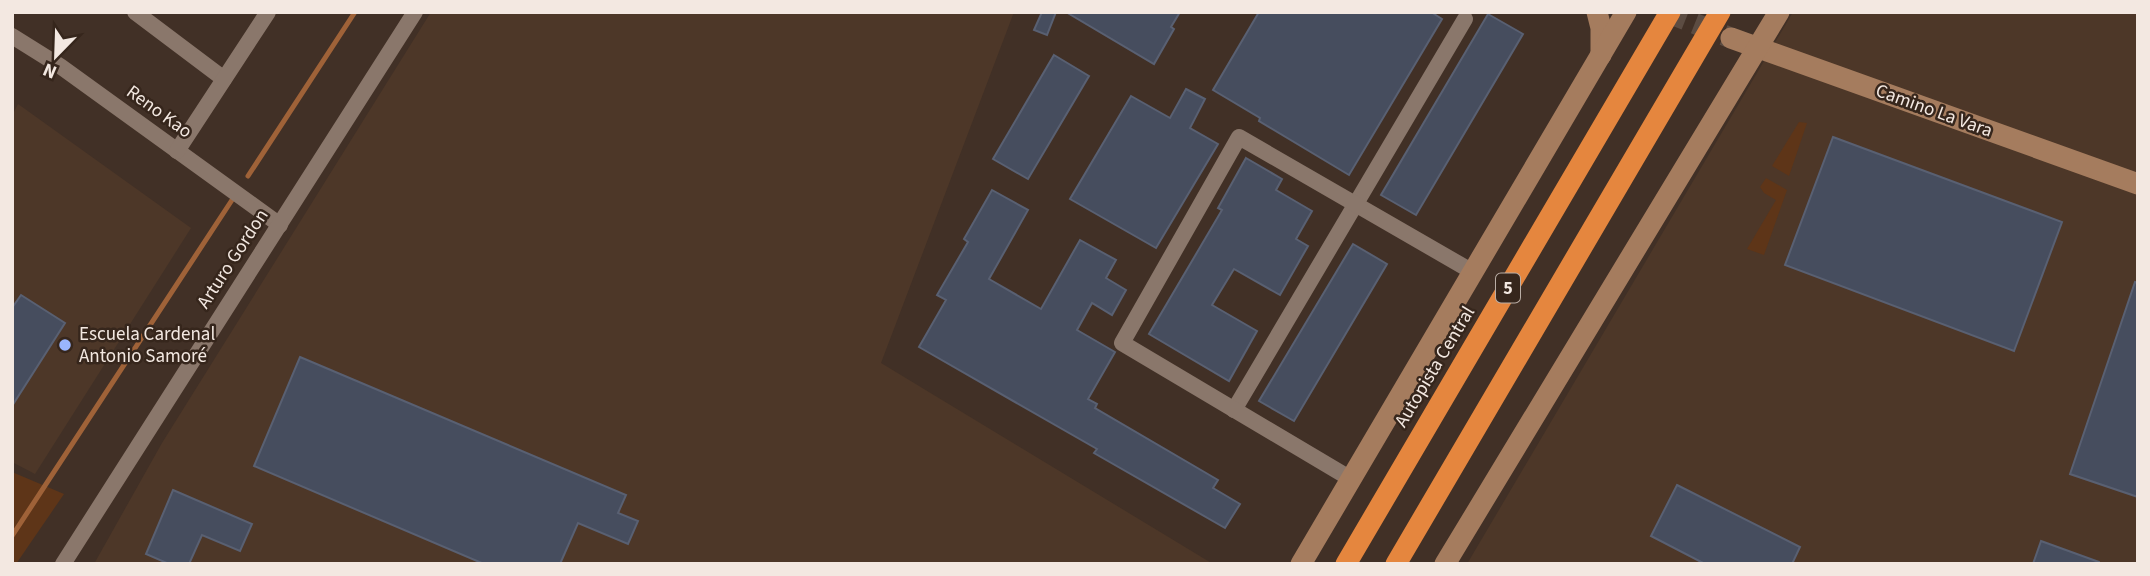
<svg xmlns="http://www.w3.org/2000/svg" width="2150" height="576" font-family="'Source Sans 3',sans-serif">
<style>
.built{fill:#4d3728}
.green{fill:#5e3518}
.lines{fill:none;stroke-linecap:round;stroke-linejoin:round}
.stream{stroke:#9f6238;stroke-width:5}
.building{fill:#464d5e;stroke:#596072;stroke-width:2}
.secondary-tunnel{stroke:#5c4c42;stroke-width:21;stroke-dasharray:21 10;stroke-linecap:butt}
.street{stroke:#8a776b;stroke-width:16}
.secondary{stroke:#a57c5e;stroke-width:21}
.highway{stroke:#e5863e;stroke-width:21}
.poi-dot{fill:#9ab5fd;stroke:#36261c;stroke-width:2.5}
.labels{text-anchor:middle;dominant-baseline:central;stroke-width:5;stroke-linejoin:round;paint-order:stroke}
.shield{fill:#36261c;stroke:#baaea6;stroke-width:2}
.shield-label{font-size:18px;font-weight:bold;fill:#f3e8e1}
.street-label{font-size:19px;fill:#f3e8e1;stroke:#36261c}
.poi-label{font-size:19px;fill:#f3e8e1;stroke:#36261c;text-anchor:start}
</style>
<rect width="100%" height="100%" fill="#413026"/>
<g class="built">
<path d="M431,12H1014L881,363L1213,564H94L162,443Z"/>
<path d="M1793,12H2138V564H1467Z"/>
<path d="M18,104L191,228L35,474L12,462V116Z"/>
</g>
<g class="green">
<path d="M1799,122L1807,123L1789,176L1772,166Z"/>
<path d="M1766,178L1787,190L1764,255L1747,249L1776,200L1764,193L1760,187Z"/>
<path d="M12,472L64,494L16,564H12Z"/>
</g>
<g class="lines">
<g class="stream">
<path d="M248,176L355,12"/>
<path d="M12,536L232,200"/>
</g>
</g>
<g class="building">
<path d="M1042,12H1056L1047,35L1034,30Z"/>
<path d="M1066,12H1180L1171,27L1174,29L1154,64Z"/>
<path d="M1259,12H1431L1442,19L1349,175L1259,121L1260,118L1213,90Z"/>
<path d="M1488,14L1523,34L1416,215L1381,195Z"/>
<path d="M1054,55L1089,76L1028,179L993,159Z"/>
<path d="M1186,89L1205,99L1190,128L1218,144L1156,248L1070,199L1131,96L1170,118Z"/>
<path d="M1833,137L2062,222L2014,351L1785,265Z"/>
<path d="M1246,158L1282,179L1276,190L1312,211L1296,239L1308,246L1280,295L1234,269L1212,305L1257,331L1229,381L1149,334L1222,210L1218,208Z"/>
<path d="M992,190L1028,210L989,279L1041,309L1080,240L1116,260L1106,278L1126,290L1112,315L1092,303L1077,330L1115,352L1088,399L1097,404L1095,408L1218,480L1213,488L1240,504L1225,528L1094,453L1097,449L919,347L946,300L937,295L968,242L964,239Z"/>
<path d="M1353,244L1387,264L1294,421L1259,401Z"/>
<path d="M2135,282L2138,283V497L2070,474Z"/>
<path d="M21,295L65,323L12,406V308Z"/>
<path d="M300,357L626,495L618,513L638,521L628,544L578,523L560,564H484L254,466Z"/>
<path d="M1677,485L1800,547L1792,564H1705L1651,536Z"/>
<path d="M173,490L252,524L240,551L202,535L189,564H169L146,554Z"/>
<path d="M2041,541L2099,562V564H2033Z"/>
</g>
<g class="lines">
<path class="secondary-tunnel" d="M1666,12L1731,38"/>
<g class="street">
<path d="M135,12L224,79"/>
<path d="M12,36L60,66L280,225"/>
<path d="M177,151L268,12"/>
<path d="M1234,410L1465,19"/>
<path d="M1351,479L1122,343L1239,137L1473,272"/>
<path d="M63,564L415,12"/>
</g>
<g class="secondary">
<path d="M1597,12L1601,28V55"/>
<path d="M1731,38L2138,184"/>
<path d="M1301,564L1626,12"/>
<path d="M1445,564L1779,12"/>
</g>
<g class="highway">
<path d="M1346,564L1670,12"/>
<path d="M1396,564L1720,12"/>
</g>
</g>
<circle class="poi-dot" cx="65" cy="345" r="7"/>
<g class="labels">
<rect class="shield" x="1496" y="273.5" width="24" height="29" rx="5"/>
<g class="shield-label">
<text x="1508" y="288">5</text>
</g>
<g class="street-label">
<text transform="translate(1934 111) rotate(20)">Camino La Vara</text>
<text transform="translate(159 112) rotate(36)">Reno Kao</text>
<text transform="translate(233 259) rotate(-57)">Arturo Gordon</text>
<text transform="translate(1435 367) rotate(-59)">Autopista Central</text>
</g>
<g class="poi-label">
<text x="79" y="334">Escuela Cardenal<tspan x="79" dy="22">Antonio Samoré</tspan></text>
</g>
</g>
<rect width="2150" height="576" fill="none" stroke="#f3e8e1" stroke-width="28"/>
<g transform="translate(56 56) rotate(203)" stroke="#36261c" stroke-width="5" paint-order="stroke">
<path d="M0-5L12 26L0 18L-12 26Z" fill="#f3e8e1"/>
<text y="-10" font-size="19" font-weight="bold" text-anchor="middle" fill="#f3e8e1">N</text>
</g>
</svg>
